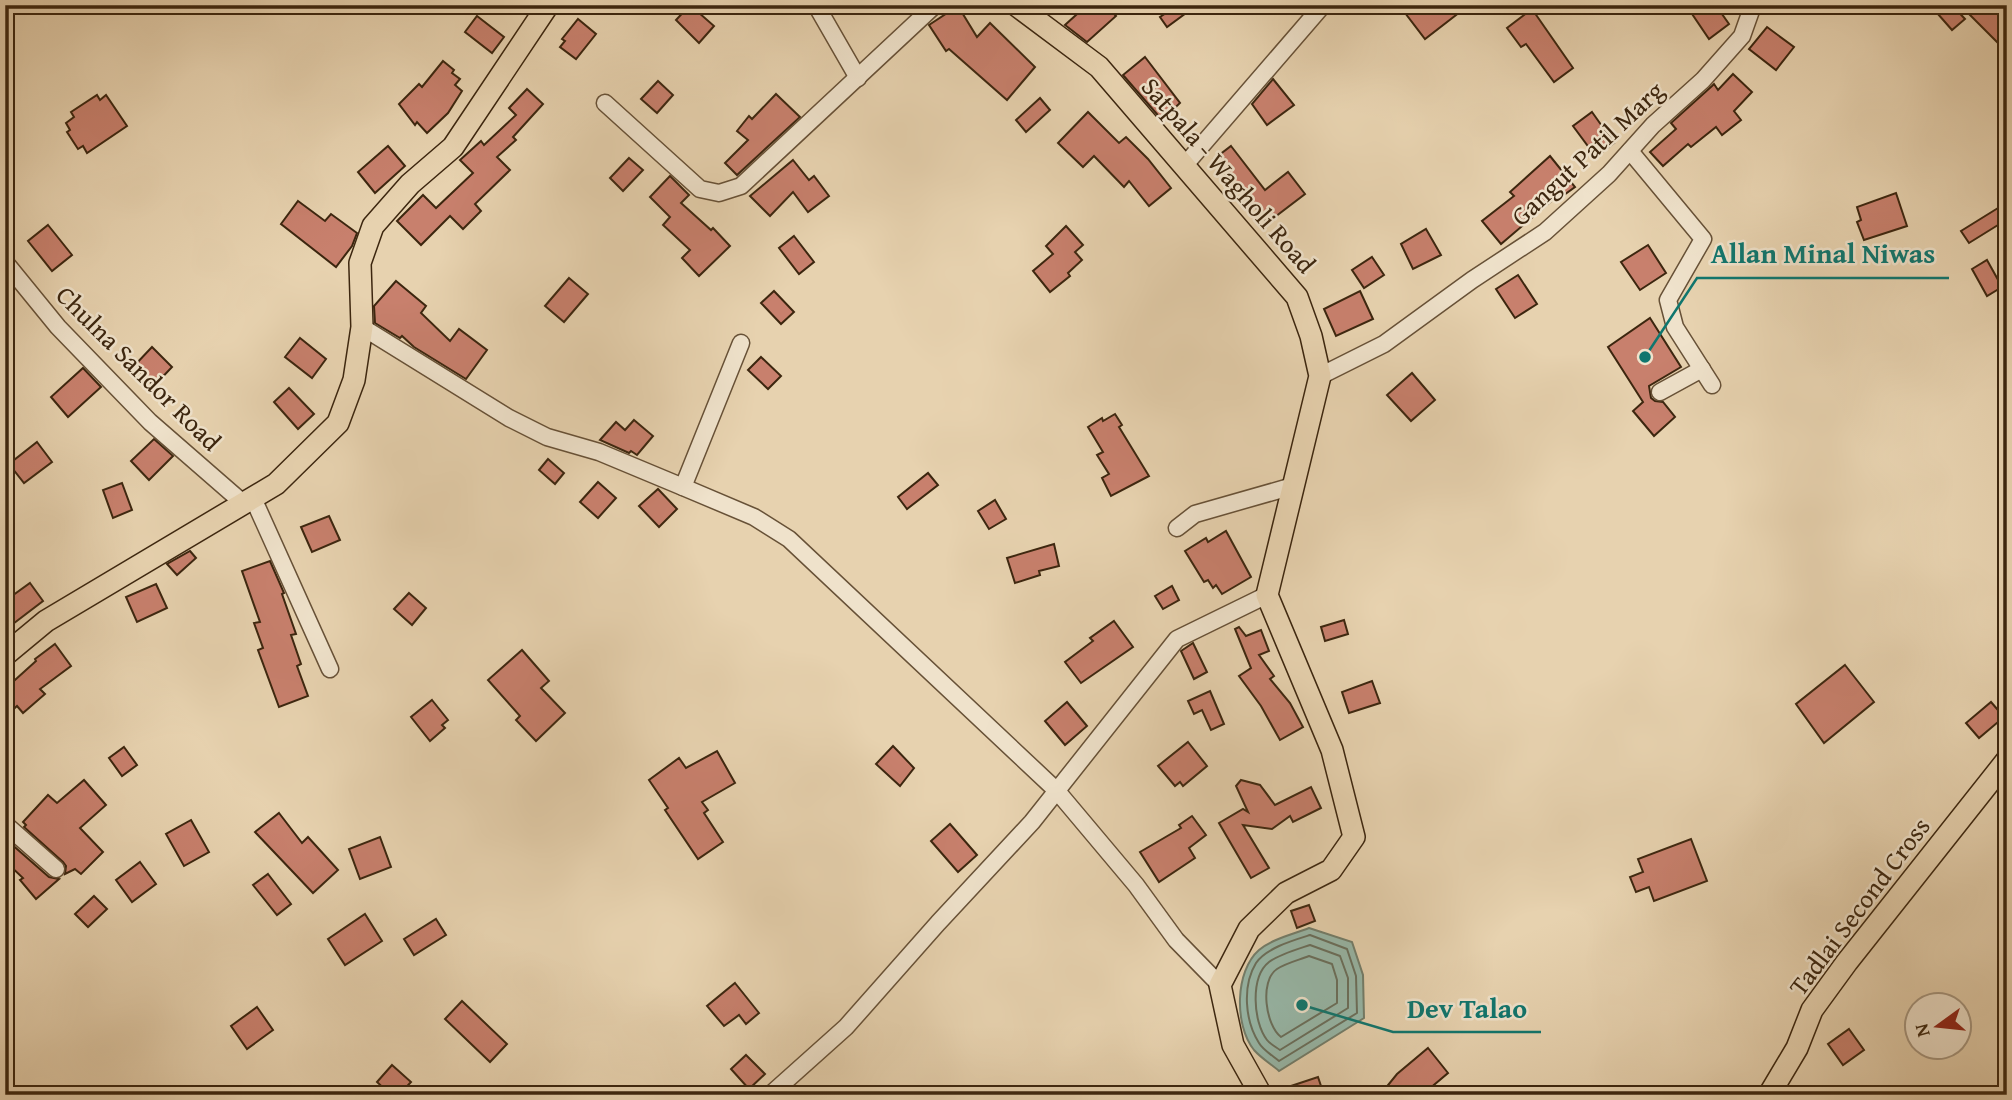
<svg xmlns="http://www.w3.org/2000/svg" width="2012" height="1100" font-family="'Gentium Book Plus',serif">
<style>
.water{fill:#97b8a9;stroke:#737e6b;stroke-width:2}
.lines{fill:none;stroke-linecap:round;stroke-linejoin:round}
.shore{stroke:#6a6f5c;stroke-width:2}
.building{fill:#c8806d;stroke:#3c260f;stroke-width:2}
.minor-casing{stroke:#675137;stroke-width:19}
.major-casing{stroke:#3c260f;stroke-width:24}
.minor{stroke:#efe2cb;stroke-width:16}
.major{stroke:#e7d2af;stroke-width:21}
.labels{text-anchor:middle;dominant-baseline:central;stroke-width:5;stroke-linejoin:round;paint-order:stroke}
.street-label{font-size:26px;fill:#3c260f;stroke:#efe2cb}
.leader{fill:none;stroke:#0f766e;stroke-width:2.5}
.callout-dot{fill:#0f766e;stroke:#efe2cb;stroke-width:2.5}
.callout-label{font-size:28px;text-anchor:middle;font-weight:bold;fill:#0f766e;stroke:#efe2cb;stroke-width:5;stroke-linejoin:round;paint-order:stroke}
</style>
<rect width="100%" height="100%" fill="#e7d2af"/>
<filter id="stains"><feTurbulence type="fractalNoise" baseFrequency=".00286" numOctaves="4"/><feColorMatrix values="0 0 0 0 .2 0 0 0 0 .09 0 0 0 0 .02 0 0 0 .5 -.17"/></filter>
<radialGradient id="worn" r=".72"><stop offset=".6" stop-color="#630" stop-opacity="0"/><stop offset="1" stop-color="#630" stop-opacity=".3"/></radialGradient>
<path class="water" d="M1309,928L1352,942L1363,975L1364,1018L1279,1071C1271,1064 1261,1058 1254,1050C1234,1025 1235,971 1259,950C1272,939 1294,934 1309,928Z"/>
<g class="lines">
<g class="shore">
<path d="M1310,935L1347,949L1356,976L1357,1013L1279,1061C1273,1056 1263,1050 1259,1043C1245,1021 1242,986 1256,963C1266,948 1294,940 1310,935Z"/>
<path d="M1310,945L1340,956L1348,978V1008L1280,1050C1276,1047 1270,1044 1267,1040C1253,1022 1250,977 1269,962C1280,954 1298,949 1310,945Z"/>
<path d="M1309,956L1332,964L1337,980V1003L1281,1037C1266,1026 1259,981 1277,969C1286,963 1299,960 1309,956Z"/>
</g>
</g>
<g class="building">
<path d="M690,5L714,26L699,43L676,20Z"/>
<path d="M1087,5H1106L1116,16L1087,42L1065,25Z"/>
<path d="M1160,5H1197L1167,27L1160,17L1166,13Z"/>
<path d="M1399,5H1469L1425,39Z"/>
<path d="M1686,5H1730L1722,14L1729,24L1709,39Z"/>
<path d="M1930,5H1952L1965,19L1952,30Z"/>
<path d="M1976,5H1990L2007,25V52L1968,13Z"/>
<path d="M958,6L977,37L990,23L1035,67L1007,100L949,49L946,51L929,25Z"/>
<path d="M1532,9L1573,68L1554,82L1526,44L1521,47L1507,28Z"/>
<path d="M477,16L504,37L492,53L465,32Z"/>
<path d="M578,19L596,34L576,59L560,47L565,41L562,39Z"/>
<path d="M1767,27L1794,47L1776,70L1749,49Z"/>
<path d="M1145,57L1180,103L1162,120L1123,75Z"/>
<path d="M443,61L454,70L452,73L460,79L455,85L462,91L448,113L427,133L417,122L415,125L399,104L419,84L422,87Z"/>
<path d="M1733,74L1752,92L1734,111L1741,120L1722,135L1716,127L1691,147L1688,144L1663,166L1650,152L1676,129L1671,123L1712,86L1714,84L1718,90Z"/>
<path d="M1273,79L1294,105L1267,125L1252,104Z"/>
<path d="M658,81L673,95L657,113L641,99Z"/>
<path d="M527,89L543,104L513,137L516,140L497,157L510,170L475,204L481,211L463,229L450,216L421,245L397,221L423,195L436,208L473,173L460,160L481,141L484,145L516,115L509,108Z"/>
<path d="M776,94L800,117L737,175L725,163L748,140L737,131L749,116L752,119Z"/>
<path d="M97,95L100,100L106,95L127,126L87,153L83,146L78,149L67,132L70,130L66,123L74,117L71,112Z"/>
<path d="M1040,98L1050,110L1026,132L1016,120Z"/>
<path d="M1088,112L1119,143L1126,137L1148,159L1171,188L1149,206L1129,181L1124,187L1094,156L1083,167L1058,143Z"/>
<path d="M1592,112L1614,143L1596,157L1573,126Z"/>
<path d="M388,146L405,166L375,193L358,172Z"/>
<path d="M1231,146L1265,190L1288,172L1305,194L1267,223L1240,186L1237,189L1214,159Z"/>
<path d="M1550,156L1575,187L1557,200L1555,198L1501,244L1482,221L1514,196L1510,192Z"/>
<path d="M629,158L643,170L623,191L610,178Z"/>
<path d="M793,160L809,180L814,176L829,196L808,212L793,192L770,216L750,196Z"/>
<path d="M670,176L689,195L681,203L711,230L713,228L730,246L699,276L682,258L690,250L663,225L670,217L650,197Z"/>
<path d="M1896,193L1907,226L1864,240L1857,222L1861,220L1857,207Z"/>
<path d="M298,201L325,221L331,214L357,233L352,246L336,267L281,224Z"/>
<path d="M1998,208L2006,220L1969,243L1961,231Z"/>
<path d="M48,225L72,255L52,271L28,241Z"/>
<path d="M1066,226L1083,245L1075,252L1082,260L1068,273L1070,276L1050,292L1033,271L1053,254L1046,246Z"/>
<path d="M1426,229L1441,255L1413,269L1401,244Z"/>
<path d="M794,236L814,262L799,274L779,248Z"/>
<path d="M1648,245L1666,273L1640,290L1621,262Z"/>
<path d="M1372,257L1384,275L1364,288L1352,270Z"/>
<path d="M1987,260L2002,287L1987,296L1972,269Z"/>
<path d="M1518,275L1537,304L1515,318L1496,289Z"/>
<path d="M569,278L588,294L564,322L545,306Z"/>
<path d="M396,281L426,306L421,313L450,341L459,329L487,350L466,379L414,347L402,336L400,338L375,323L374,306Z"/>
<path d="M774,291L794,312L781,324L761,303Z"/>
<path d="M1360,291L1373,319L1336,336L1324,309Z"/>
<path d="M1650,318L1681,367L1649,386L1651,398L1655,401L1663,402L1675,417L1654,436L1633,411L1643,402L1608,347Z"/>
<path d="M300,338L326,359L312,378L285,357Z"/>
<path d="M152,347L172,367L154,386L134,366Z"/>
<path d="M761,357L781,376L768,389L748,370Z"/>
<path d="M83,368L101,387L68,417L51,397Z"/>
<path d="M1412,373L1435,400L1411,421L1387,395Z"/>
<path d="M289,388L314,414L298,429L274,402Z"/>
<path d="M1115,414L1122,425L1119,427L1149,476L1111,496L1102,478L1109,474L1097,455L1103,452L1088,427L1102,418L1103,421Z"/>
<path d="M634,420L653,436L637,455L631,451L629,453L600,440L616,422L625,430Z"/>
<path d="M154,439L173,456L149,480L131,461Z"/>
<path d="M37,442L52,462L24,483L9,464Z"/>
<path d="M548,459L564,473L555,484L539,470Z"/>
<path d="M928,473L938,485L907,509L898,497Z"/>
<path d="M598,482L616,498L598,518L580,502Z"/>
<path d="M122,483L132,510L113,518L103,490Z"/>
<path d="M658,489L677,509L659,527L639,506Z"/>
<path d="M995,500L1006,519L989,529L978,511Z"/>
<path d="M329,516L340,540L312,552L301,527Z"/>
<path d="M1226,531L1251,577L1222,594L1216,585L1213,588L1208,580L1204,582L1185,551L1206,538L1208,542Z"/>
<path d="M1054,544L1059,566L1039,571L1040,575L1015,583L1007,558Z"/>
<path d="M190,551L196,558L177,575L167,564Z"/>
<path d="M270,561L284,593L282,594L296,634L291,635L301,664L297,666L308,696L279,707L258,650L263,648L254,623L260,622L242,571Z"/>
<path d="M30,583L43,601L5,630V601Z"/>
<path d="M156,584L167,608L137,622L126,597Z"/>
<path d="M1172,586L1179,600L1163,609L1155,596Z"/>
<path d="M409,593L426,608L412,625L394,609Z"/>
<path d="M1344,620L1348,634L1325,641L1321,627Z"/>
<path d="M1114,621L1133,647L1081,683L1065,662L1093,641L1090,638Z"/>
<path d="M1239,627L1246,636L1261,630L1269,651L1259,655L1274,676L1270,679L1290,703L1303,727L1280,740L1261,706L1239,676L1251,668L1235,629Z"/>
<path d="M1193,643L1207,672L1194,679L1181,651Z"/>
<path d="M55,644L71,666L40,689L45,694L23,713L17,706L5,717V689L36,661L35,659Z"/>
<path d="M522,650L549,681L541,688L565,713L536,741L516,720L520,716L488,680Z"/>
<path d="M1845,665L1874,702L1824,743L1796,704Z"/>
<path d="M1372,681L1380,703L1349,713L1342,692Z"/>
<path d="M1210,691L1224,724L1211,730L1202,710L1194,714L1188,701Z"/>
<path d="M432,700L448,720L442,725L445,728L430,741L411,717Z"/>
<path d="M1067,702L1087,726L1065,745L1045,721Z"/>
<path d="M1991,702L2004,717L1979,738L1966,723Z"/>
<path d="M1188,742L1207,766L1183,786L1180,782L1175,786L1158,766Z"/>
<path d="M893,746L914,768L900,786L876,764Z"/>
<path d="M124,747L137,765L122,776L109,758Z"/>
<path d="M717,751L735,783L702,802L708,810L704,813L723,842L698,859L665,810L668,808L649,780L679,758L686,768Z"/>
<path d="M84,780L106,805L80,828L103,852L81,874L75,869L65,874L66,866L63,862L24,827L26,825L23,822L48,795L57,803Z"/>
<path d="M1241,780L1260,785L1275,805L1311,787L1321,808L1293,822L1290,816L1272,829L1243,825L1269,868L1251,878L1219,823L1243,809L1248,812L1236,786Z"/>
<path d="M279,813L302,843L308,837L338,870L313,893L255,832Z"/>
<path d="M1192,816L1206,835L1189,848L1195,858L1159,882L1140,852L1181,828L1179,825Z"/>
<path d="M191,820L209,852L184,866L166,834Z"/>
<path d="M950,824L977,855L958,872L931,841Z"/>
<path d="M380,837L391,867L360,879L349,849Z"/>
<path d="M1691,839L1707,881L1654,901L1649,887L1636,892L1630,877L1643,872L1638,859Z"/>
<path d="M9,842L49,877L59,879L36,899L20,880L23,878L5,861V846Z"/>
<path d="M140,862L156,884L132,902L116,880Z"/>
<path d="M268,874L291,904L277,915L253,885Z"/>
<path d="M94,896L107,909L88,927L75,914Z"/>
<path d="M1309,905L1315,921L1297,928L1291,911Z"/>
<path d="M365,914L382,941L345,965L328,939Z"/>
<path d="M436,919L446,935L414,955L404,939Z"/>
<path d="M735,983L759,1013L746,1024L739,1015L724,1026L707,1006Z"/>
<path d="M462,1001L507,1044L490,1062L445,1019Z"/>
<path d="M257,1007L273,1030L247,1049L231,1026Z"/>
<path d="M1849,1029L1864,1050L1843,1065L1828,1044Z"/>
<path d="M1428,1048L1448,1073L1422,1095H1380L1397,1074Z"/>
<path d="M746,1055L765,1074L749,1089L731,1069Z"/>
<path d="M392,1065L411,1082L399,1095H391L377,1082Z"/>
<path d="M1318,1077L1324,1095H1274L1273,1092Z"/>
</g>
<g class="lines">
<defs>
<g id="minor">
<path d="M816,5L858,78"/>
<path d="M5,7L9,5"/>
<path d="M605,103L700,189L719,193L741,186L935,5"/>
<path d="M1630,151L1703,239L1668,300L1675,327L1712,385"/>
<path d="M1184,166L1323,5"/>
<path d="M5,262L58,327L150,422L243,503"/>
<path d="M362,327L509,418L547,437L599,452L683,487L754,517L789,539L1057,791L1136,885L1176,940L1220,985"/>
<path d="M1320,376L1384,344L1472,280L1545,232L1609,174L1653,125L1703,80L1742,36L1753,5"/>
<path d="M1660,392L1702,369"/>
<path d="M683,487L741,343"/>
<path d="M253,498L330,669"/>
<path d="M1177,528L1195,514L1293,486"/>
<path d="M5,824L56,869"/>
<path d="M770,1095L846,1027L938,923L1032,822L1177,639L1267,595"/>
</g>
<g id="major">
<path d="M1016,5L1099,67L1297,297L1311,336L1320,376L1267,595L1332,750L1354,837L1331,870L1286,893L1249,929L1220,985L1233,1045L1261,1095"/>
<path d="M5,655L46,621L276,484L338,423L354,380L362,327L360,263L373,226L410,184L453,147L548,5"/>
<path d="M1769,1095L1797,1048L1812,1010L1847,962L2007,760"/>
</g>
</defs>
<use href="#minor" class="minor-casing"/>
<use href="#major" class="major-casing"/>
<use href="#minor" class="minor"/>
<use href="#major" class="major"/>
</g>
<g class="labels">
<g class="street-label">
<text transform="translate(1587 153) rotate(-43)">Gangut Patil Marg</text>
<text transform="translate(1229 175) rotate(49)">Satpala - Wagholi Road</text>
<text transform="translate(139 368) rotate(45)">Chulna Sandor Road</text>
<text transform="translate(1859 906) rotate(-53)">Tadlai Second Cross</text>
</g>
</g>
<path class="leader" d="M1645 357L1697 278H1949M1302 1005L1393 1032H1541"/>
<g class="callout-dot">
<circle cx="1645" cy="357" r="7"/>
<circle cx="1302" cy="1005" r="7"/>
</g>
<g class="callout-label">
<text x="1823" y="263">Allan Minal Niwas</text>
<text x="1467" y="1018">Dev Talao</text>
</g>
<rect width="2012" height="1100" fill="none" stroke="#e7d2af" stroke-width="28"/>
<rect x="7" y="7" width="1998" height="1086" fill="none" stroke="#3c260f" stroke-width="3.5"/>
<rect x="14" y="14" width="1984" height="1072" fill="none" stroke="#3c260f" stroke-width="2"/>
<g transform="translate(1938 1026) rotate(255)"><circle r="33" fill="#efe2cb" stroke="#a79780" stroke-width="2"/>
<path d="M0-5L12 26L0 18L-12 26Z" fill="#8f2418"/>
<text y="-10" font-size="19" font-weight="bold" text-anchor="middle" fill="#3c260f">N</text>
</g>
<rect width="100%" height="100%" filter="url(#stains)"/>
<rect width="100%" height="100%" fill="url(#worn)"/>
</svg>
